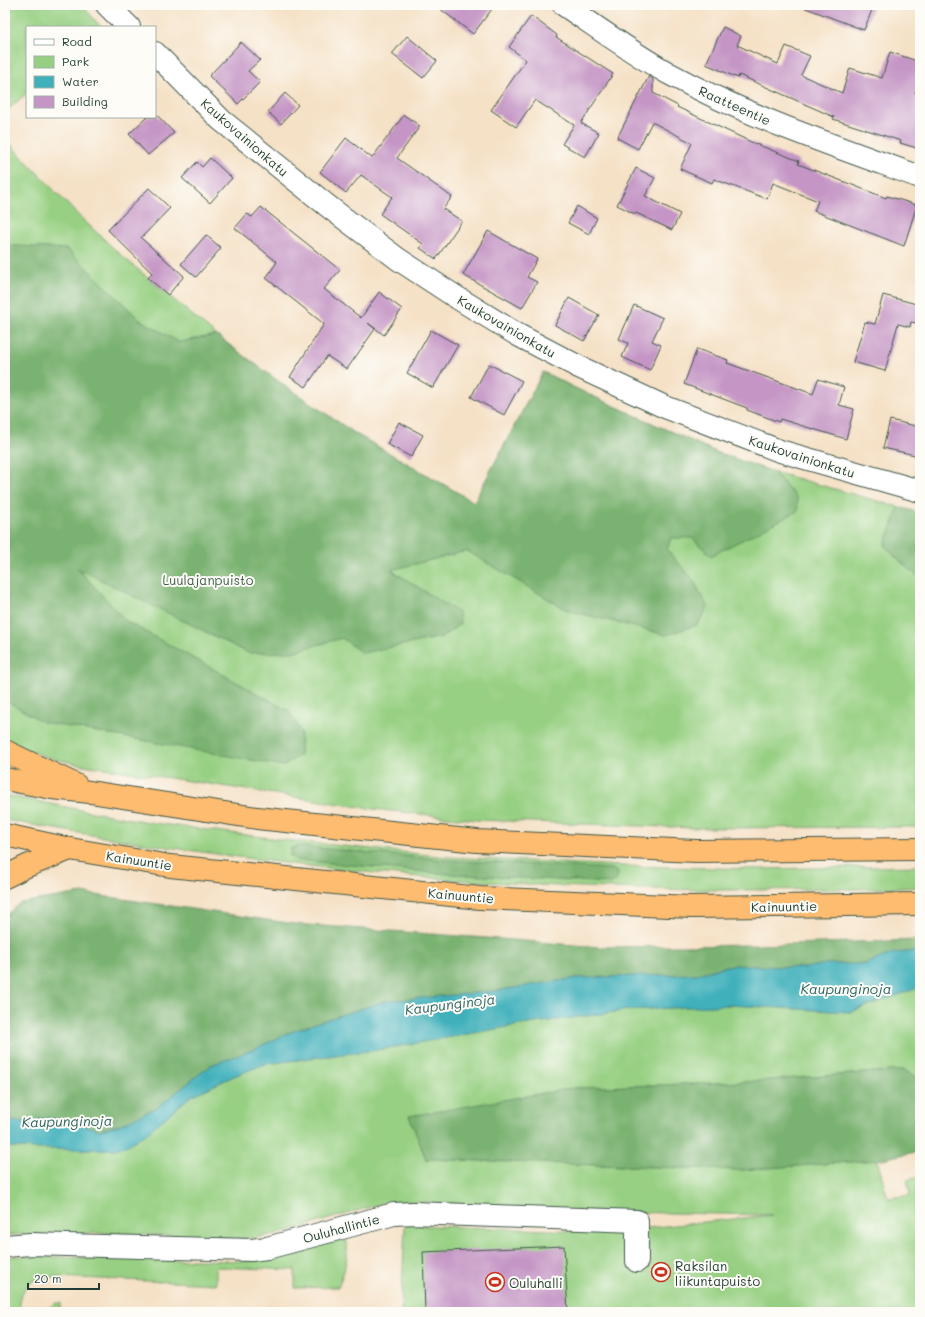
<svg xmlns="http://www.w3.org/2000/svg" width="925" height="1317" font-family="Mali,sans-serif">
<style>
.green{fill:#98d083;stroke:#5c865c}
.forest{fill:#7ab271;stroke:#4c7852}
.water{fill:#40b0bb;stroke:#307678}
.building{fill:#c495c5}
.lines{fill:none;stroke-linecap:round;stroke-linejoin:round}
.minor-casing{stroke:#3f564a;stroke-width:24}
.highway-casing{stroke:#3f564a;stroke-width:24}
.minor{stroke:#fff;stroke-width:22}
.highway{stroke:#fdbc6f;stroke-width:22}
.labels{text-anchor:middle;dominant-baseline:central;stroke-width:4;stroke-linejoin:round;paint-order:stroke}
.street-label{font-size:13px;fill:#1f3d34;stroke:#fdfcf7}
.park-label{font-size:13px;fill:#3d6248;stroke:#fdfcf7}
.poi-label{font-size:13px;fill:#1f3d34;stroke:#fdfcf7;text-anchor:start}
.water-label{font-size:14px;font-style:italic;fill:#2b6563;stroke:#fdfcf7}
</style>
<rect width="100%" height="100%" fill="#fdfcf7"/>
<filter id="ink" filterUnits="userSpaceOnUse"><feTurbulence type="fractalNoise" baseFrequency=".025" numOctaves="2"/><feDisplacementMap in="SourceGraphic" scale="8" xChannelSelector="R" yChannelSelector="G"/><feConvolveMatrix kernelMatrix="1 2 1 2 8 2 1 2 1" color-interpolation-filters="sRGB"/></filter>
<filter id="wash" filterUnits="userSpaceOnUse"><feTurbulence type="fractalNoise" baseFrequency=".012" numOctaves="4" result="noise"/><feDisplacementMap in="SourceGraphic" scale="16" xChannelSelector="R" yChannelSelector="G"/><feGaussianBlur stdDeviation="0.9" result="paint"/><feColorMatrix in="noise" values="0 0 0 0 0 0 0 0 0 0 0 0 0 0 0 0 0 1.4 0 .05"/><feComposite in="paint" operator="in"/></filter>
<g filter="url(#wash)">
<rect width="100%" height="100%" fill="#f5e1c6"/>
<g class="green">
<path d="M16,5H82L101,27H27V93L5,112V14Z"/>
<path d="M5,139L79,216L122,256L216,335L285,386L356,434L474,502L543,372L577,389L718,453L774,472L920,513V827L694,828L477,820L373,809L77,764L47,757L26,750L5,739Z"/>
<path d="M5,795L81,810L154,823L285,840L448,857L621,866L761,869L920,866V887C888,889 855,889 823,889C723,891 623,890 523,884C349,875 176,851 5,820Z"/>
<path d="M920,987V1078L903,1070L745,1082L574,1088L410,1117L426,1159L741,1170L877,1160L888,1198L910,1195L907,1180L920,1177V1312H401L405,1225L608,1232L772,1215L569,1211L422,1202H387L289,1231L260,1237L244,1239L104,1233L5,1235V1147L38,1149H115L128,1145L165,1118L191,1096L234,1076L265,1064L383,1049L513,1026L629,1010L730,1005L850,1012Z"/>
<path d="M336,1239L347,1241C348,1261 345,1269 338,1287L295,1288V1270L216,1267V1284L56,1277C49,1278 39,1278 33,1281C22,1286 20,1301 19,1312H5V1257L12,1256L243,1261C279,1260 304,1250 336,1239Z"/>
<path d="M56,1303H61L60,1312H43Z"/>
</g>
<g class="forest">
<path d="M5,245L67,249L140,320L179,342L216,335L285,386L356,434L474,502L543,372L577,389L718,453L774,472L797,498L798,511L711,556L692,538H671L667,550L692,578L708,607L697,625L666,635L567,610L467,551L391,570L459,613L460,624L442,637L362,653L342,638L292,652L248,653L77,568L126,621L289,711L301,732L300,755L284,766L42,722L5,700Z"/>
<path d="M899,507L920,513V578L895,557L885,545Z"/>
<path d="M298,846L447,860L613,869L618,873L617,879L612,883L446,874L297,860L290,856L291,848Z"/>
<path d="M82,893L295,924L500,939L600,947L755,945L920,940V951L894,953L865,964H826L805,968L732,965L697,974L578,978L488,992L386,1001L319,1022L291,1032L250,1051L211,1065L158,1107L119,1125L100,1130L76,1123L49,1118L23,1122L5,1121V917L20,903Z"/>
<path d="M903,1070L920,1078V1151L877,1160L741,1170L426,1159L409,1116L574,1088L745,1082Z"/>
</g>
<path class="water" d="M920,951V987L850,1012L730,1005L629,1010L513,1026L383,1049L265,1064L234,1076L191,1096L145,1134L128,1145L115,1149H38L5,1147V1121L23,1122L49,1118L76,1123L100,1130L119,1125L158,1107L211,1065L250,1051L291,1032L319,1022L386,1001L488,992L578,978L697,974L732,965L805,968L826,964H865L894,953Z"/>
<g id="blocks">
<g class="building">
<path d="M435,5H495L473,34Z"/>
<path d="M803,5H874L864,30L803,7Z"/>
<path d="M531,16L557,35L556,37L613,74L581,123L599,133L585,157L562,144L574,125L535,100L516,127L491,110L526,60L509,47Z"/>
<path d="M723,27L741,36L737,45L778,64L786,46L810,56L801,75L842,93L850,68L882,78L890,52L920,62V78L915,93H920V149L900,143L901,141L833,119L834,117L739,75L738,78L706,64Z"/>
<path d="M407,36L437,61L423,78L392,54Z"/>
<path d="M241,42L260,60L248,71L260,82L238,104L209,76Z"/>
<path d="M649,76L653,79V93L678,106L677,107L751,142L799,161L798,164L886,198L887,196L917,205L904,246L814,211L818,201L773,183L767,199L714,179L712,183L680,169L692,143L652,122L638,149L617,138Z"/>
<path d="M285,93L298,105L281,124L268,112Z"/>
<path d="M155,113L174,133L148,155L129,134L147,117H155Z"/>
<path d="M404,115L420,126L397,158L452,197L443,209L462,221L436,259L420,248L423,244L380,214L392,197L361,175L346,193L320,172L346,138L372,158Z"/>
<path d="M210,158L232,178L210,203L182,178L197,162L202,167Z"/>
<path d="M636,168L655,178L645,196L680,214L672,230L636,213L635,214L617,205Z"/>
<path d="M149,188L170,208L141,238L184,276L168,295L148,278L152,273L108,230Z"/>
<path d="M577,206L597,218L589,234L568,223Z"/>
<path d="M261,207L340,270L324,289L361,318L379,292L402,309L384,335L368,323L375,329L347,369L327,356L306,387L290,377L324,324L266,278L277,262L235,228L247,214L252,217Z"/>
<path d="M488,231L537,259L527,277L537,282L522,308L463,275Z"/>
<path d="M206,235L221,248L196,277L181,264Z"/>
<path d="M883,295L920,305V324L911,322L910,327L898,324L885,371L853,362L865,322L875,324Z"/>
<path d="M569,298L599,315L584,341L555,325Z"/>
<path d="M634,305L663,318L652,341L661,345L650,370L622,357L628,343L619,339Z"/>
<path d="M431,330L458,345L433,388L407,373Z"/>
<path d="M697,349L728,360L727,363L813,394L818,379L844,387L839,405L854,409L846,439L780,419L779,422L747,410V408L684,384Z"/>
<path d="M489,364L522,381L504,415L471,397Z"/>
<path d="M890,420L920,427V435L915,455L883,448Z"/>
<path d="M399,422L423,435L411,457L387,444Z"/>
<path d="M564,1246L568,1312H425L423,1252Z"/>
</g>
</g>
</g>
<g filter="url(#ink)">
<use href="#blocks" fill-opacity="0" stroke="#3f564a" stroke-width="1"/>
<g class="lines">
<defs>
<g id="minor">
<path d="M107,5L129,27"/>
<path d="M564,5C598,28 632,53 668,73C748,117 835,146 920,177"/>
<path d="M155,53L221,120L329,207L398,259L456,297L518,335L579,367L665,407L780,451L920,491"/>
<path d="M5,1246L30,1244L251,1250L267,1248L394,1214L413,1213L637,1221V1261"/>
</g>
<g id="highway">
<path d="M5,751L76,785"/>
<path d="M5,779L52,788L90,792L257,818L477,841L696,851L920,849"/>
<path d="M5,835L70,849L170,866L480,898L692,907L920,904"/>
<path d="M5,877L27,866L70,849"/>
</g>
</defs>
<use href="#minor" class="minor-casing"/>
<use href="#highway" class="highway-casing"/>
<use href="#minor" class="minor"/>
<use href="#highway" class="highway"/>
</g>
</g>
<defs>
<symbol id="stadium-ring" viewBox="-11 -11 22 22"><circle r="9.5" fill="#fdfcf7" stroke="#c8321e" stroke-width="1.5"/><path d="M0-5a6.5 5 0 1 0 0 10a6.5 5 0 1 0 0-10ZM-3.5-1.8h7v3.6h-7Z" fill="#c8321e"/></symbol>
</defs>
<g fill-rule="evenodd">
<use href="#stadium-ring" x="650" y="1261" width="22" height="22"/>
<use href="#stadium-ring" x="484" y="1271" width="22" height="22"/>
</g>
<g class="labels">
<g class="street-label">
<text transform="translate(735 105) rotate(24)">Raatteentie</text>
<text transform="translate(245 137) rotate(41)">Kaukovainionkatu</text>
<text transform="translate(507 326) rotate(30)">Kaukovainionkatu</text>
<text transform="translate(802 456) rotate(18)">Kaukovainionkatu</text>
<text transform="translate(139 860) rotate(9)">Kainuuntie</text>
<text transform="translate(461 895) rotate(5)">Kainuuntie</text>
<text transform="translate(784 906) rotate(-1)">Kainuuntie</text>
<text transform="translate(341 1228) rotate(-15)">Ouluhallintie</text>
</g>
<g class="park-label">
<text x="208" y="579">Luulajanpuisto</text>
</g>
<g class="poi-label">
<text x="675" y="1265">Raksilan<tspan x="675" dy="15">liikuntapuisto</tspan></text>
<text x="509" y="1282">Ouluhalli</text>
</g>
<g class="water-label">
<text x="846" y="988">Kaupunginoja</text>
<text transform="translate(450 1004) rotate(-7)">Kaupunginoja</text>
<text transform="translate(67 1121) rotate(-1)">Kaupunginoja</text>
</g>
</g>
<rect width="925" height="1317" fill="none" stroke="#fdfcf7" stroke-width="20"/>
<rect x="26" y="26" width="130" height="92" fill="#fdfcf7" stroke="#a4b0a9"/>
<rect x="34" y="39" width="20" height="6" fill="#ffffff" stroke="#a4b0a9"/>
<text x="62" y="46" font-size="12" fill="#1f3d34">Road</text>
<rect x="34" y="56" width="20" height="12" fill="#98d083" stroke="#a4b0a9"/>
<text x="62" y="66" font-size="12" fill="#1f3d34">Park</text>
<rect x="34" y="76" width="20" height="12" fill="#40b0bb" stroke="#a4b0a9"/>
<text x="62" y="86" font-size="12" fill="#1f3d34">Water</text>
<rect x="34" y="96" width="20" height="12" fill="#c495c5" stroke="#a4b0a9"/>
<text x="62" y="106" font-size="12" fill="#1f3d34">Building</text>
<path d="M28 1283v6h71v-6" fill="none" stroke="#1f3d34" stroke-width="2"/>
<text x="34" y="1283" font-size="12" fill="#1f3d34" stroke="#fdfcf7" stroke-width="3" paint-order="stroke">20 m</text>
</svg>
